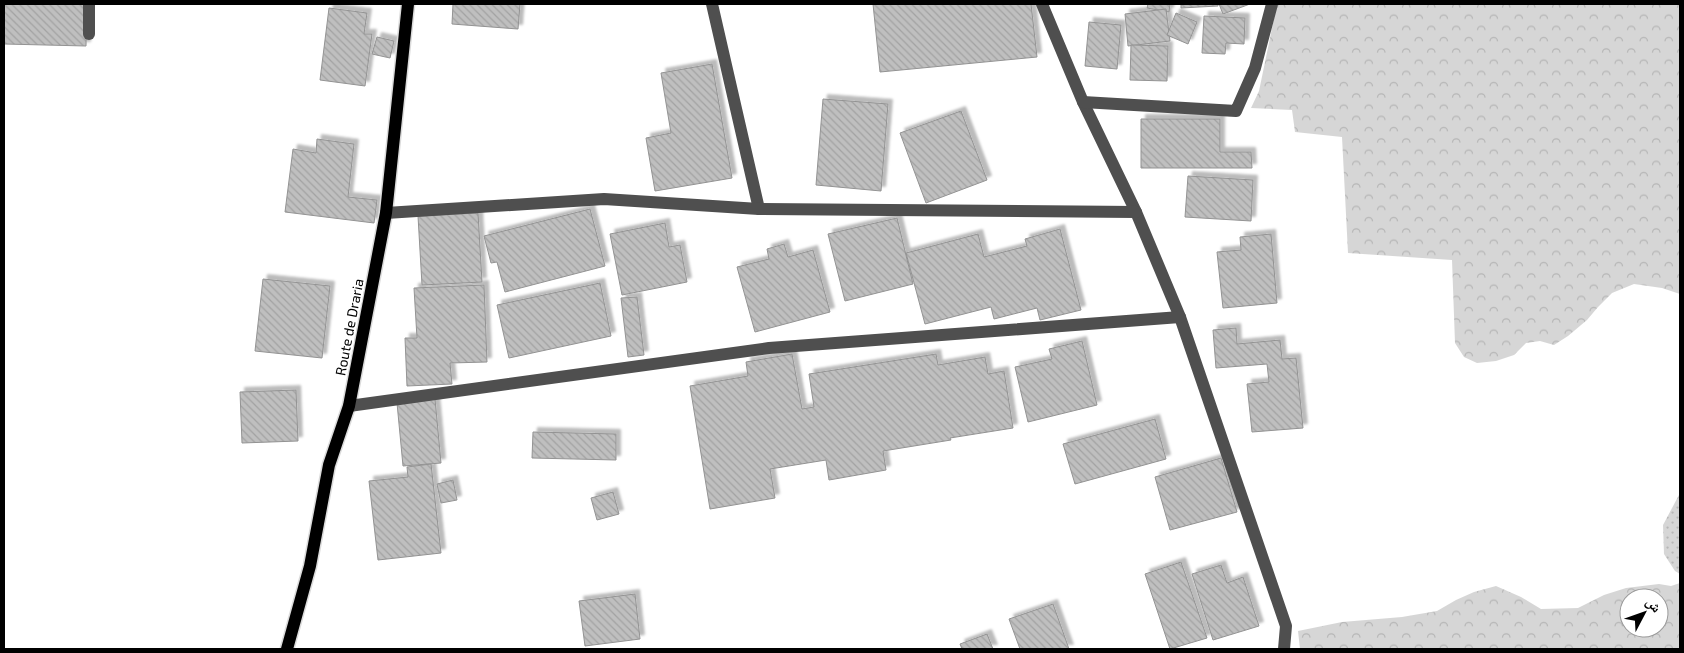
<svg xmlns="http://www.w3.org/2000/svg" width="1684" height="653" font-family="'Exo 2','Noto Naskh Arabic',sans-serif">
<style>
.green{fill:url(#green-dots)}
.forest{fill:url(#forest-crowns);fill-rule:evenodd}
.building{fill:url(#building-back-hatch);stroke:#939393;filter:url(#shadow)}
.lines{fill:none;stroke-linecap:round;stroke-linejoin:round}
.major-casing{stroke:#dbdbdb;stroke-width:15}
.minor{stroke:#4f4f4f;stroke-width:12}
.major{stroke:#000;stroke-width:12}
.labels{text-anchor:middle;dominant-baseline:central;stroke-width:4;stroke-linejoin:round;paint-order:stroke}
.street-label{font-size:14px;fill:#000;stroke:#fff}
</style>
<defs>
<pattern id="green-dots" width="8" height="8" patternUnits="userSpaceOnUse" patternTransform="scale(1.25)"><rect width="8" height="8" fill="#d6d6d6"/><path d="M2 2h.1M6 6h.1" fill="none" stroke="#b6b6b6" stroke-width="1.8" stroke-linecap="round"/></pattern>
<pattern id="forest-crowns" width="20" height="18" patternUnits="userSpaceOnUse" patternTransform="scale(1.25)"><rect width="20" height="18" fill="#d6d6d6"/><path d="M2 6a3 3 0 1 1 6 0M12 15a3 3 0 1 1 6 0" fill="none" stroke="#b6b6b6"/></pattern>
<pattern id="building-back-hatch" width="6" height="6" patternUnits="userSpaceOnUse" patternTransform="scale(1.25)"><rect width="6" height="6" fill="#bfbfbf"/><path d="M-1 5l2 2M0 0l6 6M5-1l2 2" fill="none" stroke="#a2a2a2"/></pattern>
<filter id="shadow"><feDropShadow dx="4.5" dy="-4.5" stdDeviation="1" flood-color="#0004"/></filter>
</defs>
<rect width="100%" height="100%" fill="#fff"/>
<path class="green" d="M1680,493V574L1675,571L1664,554L1663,525Z"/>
<g class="forest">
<path d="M1277,4H1680V294L1662,288L1634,284L1612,293L1598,307L1587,320L1568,336L1554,345L1540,341L1526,343L1514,355L1496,361L1477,363L1464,357L1455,343L1452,260L1348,253L1342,137L1295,132L1292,110L1251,108L1259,91Z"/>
<path d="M1680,583V649H1300L1298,631L1342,622L1402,617L1437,611L1456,600L1474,592L1496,586L1521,597L1541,609L1578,608L1604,595L1626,588L1659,584L1671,586ZM1629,598H1659V628H1629Z"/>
</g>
<g class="building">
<path d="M4,4H87L86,46L4,44Z"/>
<path d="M453,4H520L518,29L452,24Z"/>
<path d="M873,4H1031L1037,57L880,72Z"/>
<path d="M1148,4H1170L1169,12L1147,8Z"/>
<path d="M1181,4H1218V6L1181,8Z"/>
<path d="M1219,4H1250L1223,14Z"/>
<path d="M329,8L367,13L364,34H372L365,86L320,80Z"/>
<path d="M1166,9L1170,41L1128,46L1125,14Z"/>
<path d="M1176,13L1197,22L1188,44L1167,35Z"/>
<path d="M1204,16L1245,18L1244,44L1226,43L1225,54L1202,53Z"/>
<path d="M1089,22L1121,25L1117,69L1085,66Z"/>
<path d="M377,37L394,41L390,58L372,54Z"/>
<path d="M1131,45L1168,46L1167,81L1130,80Z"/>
<path d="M712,64L732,178L655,191L646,138L671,133L661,73Z"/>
<path d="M823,99L888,104L881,191L816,185Z"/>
<path d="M961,111L987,180L926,203L900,133Z"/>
<path d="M1141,119H1220V152H1251L1252,168H1141Z"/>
<path d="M317,139L354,144L348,197L377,200L374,223L285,212L293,149L316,153Z"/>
<path d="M1188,176L1253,180L1251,221L1185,217Z"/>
<path d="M590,209L605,266L505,292L497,262L491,263L484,236Z"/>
<path d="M478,213L482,282L422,285L418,216Z"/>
<path d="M897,218L913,284L845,301L828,234Z"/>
<path d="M665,223L669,247L680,245L687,282L622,295L610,234Z"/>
<path d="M1060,229L1081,310L1040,320L1037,308L994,319L991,307L925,324L906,253L978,234L984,257L1027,246L1025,239Z"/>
<path d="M1271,234L1277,303L1223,308L1217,252L1241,250L1240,237Z"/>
<path d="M784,244L788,257L813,250L830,312L755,332L737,267L769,259L767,249Z"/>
<path d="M263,279L330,286L322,358L255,351Z"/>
<path d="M600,283L611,336L509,358L497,305Z"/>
<path d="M484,285L487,362L450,363L452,384L407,386L405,338H417L414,288Z"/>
<path d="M637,297L644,355L628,357L621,298Z"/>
<path d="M1236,328L1237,344L1280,340L1282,359L1296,358L1303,428L1252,432L1247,384L1269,382L1267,364L1216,368L1213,330Z"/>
<path d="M1082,341L1097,405L1028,422L1015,367L1052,359L1049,349Z"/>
<path d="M792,354L802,409L814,407L809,374L936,354L938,365L985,357L988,374L1004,371L1013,428L950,438L951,440L883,451L886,470L829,480L826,460L770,469L775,498L710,509L690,386L748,376L746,362Z"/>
<path d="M296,390L298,441L242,443L240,392Z"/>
<path d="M435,399L441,463L403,466L397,403Z"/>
<path d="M1155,419L1166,459L1075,484L1063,444Z"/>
<path d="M533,432L616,434V460L532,458Z"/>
<path d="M1221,458L1237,512L1170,530L1155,477Z"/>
<path d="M431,464L441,553L378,560L369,481L408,477L407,467Z"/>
<path d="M453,480L457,500L441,503L437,484Z"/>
<path d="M613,492L619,514L597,520L591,498Z"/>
<path d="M1181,562L1207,638L1170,649L1145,574Z"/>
<path d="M1221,565L1227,583L1243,577L1259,626L1213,640L1192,574Z"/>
<path d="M635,594L640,639L585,646L579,601Z"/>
<path d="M1053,604L1069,649H1020L1009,619Z"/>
<path d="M987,634L993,649H962L960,644Z"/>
</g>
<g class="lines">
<defs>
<path id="major" d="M287,649L310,566L329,465L349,406L386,213L408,4"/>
</defs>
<use href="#major" class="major-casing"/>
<g class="minor">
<path d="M89,4V34"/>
<path d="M712,4L759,209"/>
<path d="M1042,4L1083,102L1136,212L1180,317L1286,626L1284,649"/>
<path d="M1083,102L1236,111L1255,68L1272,4"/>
<path d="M386,213L604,199L759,209L1136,212"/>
<path d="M349,406L769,348L1180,317"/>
</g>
<use href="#major" class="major"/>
</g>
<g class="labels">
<g class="street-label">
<text transform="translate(349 327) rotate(-79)">Route de Draria</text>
</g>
</g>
<rect width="1684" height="653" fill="none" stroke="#000000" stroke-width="10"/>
<g transform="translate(1644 613) rotate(49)"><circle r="24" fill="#ffffff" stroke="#999999"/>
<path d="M0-4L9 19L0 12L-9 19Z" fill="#000000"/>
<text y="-8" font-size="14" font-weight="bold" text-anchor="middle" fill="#000000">ش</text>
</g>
</svg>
